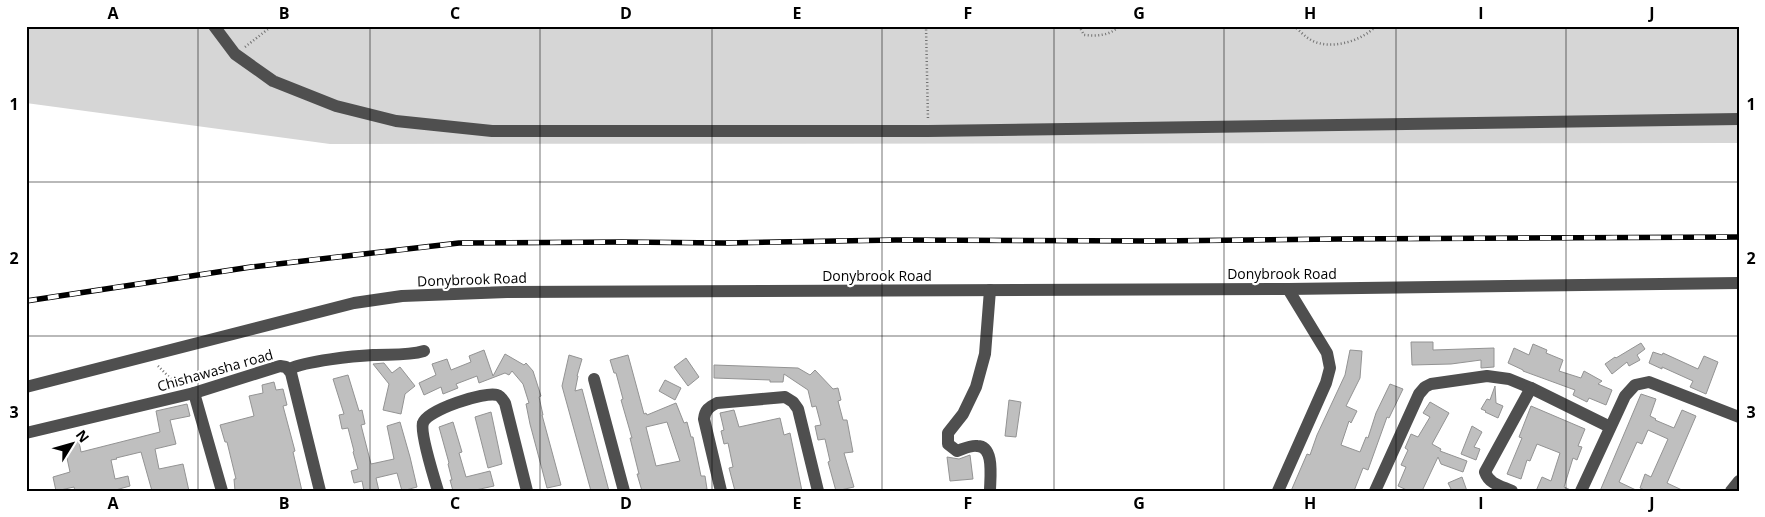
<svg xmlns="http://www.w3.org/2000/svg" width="1765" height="517" font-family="'Open Sans',sans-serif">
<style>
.green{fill:#d6d6d6}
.building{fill:#bfbfbf;stroke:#939393;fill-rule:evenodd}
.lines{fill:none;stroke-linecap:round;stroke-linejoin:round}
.path{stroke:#717171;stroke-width:2.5;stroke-dasharray:1 2.5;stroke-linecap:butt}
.minor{stroke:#4f4f4f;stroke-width:12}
.rail-casing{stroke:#000;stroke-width:5.5}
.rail{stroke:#fff;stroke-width:4;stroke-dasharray:11;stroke-linecap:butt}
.grid{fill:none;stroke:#000;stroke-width:1;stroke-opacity:0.55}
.labels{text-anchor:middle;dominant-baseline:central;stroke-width:4.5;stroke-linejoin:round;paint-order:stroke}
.street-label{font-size:14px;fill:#000;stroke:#fff}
.neatline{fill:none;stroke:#000;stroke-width:2}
.grid-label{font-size:16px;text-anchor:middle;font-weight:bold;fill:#000}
</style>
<rect width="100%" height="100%" fill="#fff"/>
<path class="green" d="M26,26H1739V143L330,144L26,103Z"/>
<g class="building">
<path d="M1411,342H1433V350L1494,348V367L1481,368V360L1451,364L1412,365Z"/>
<path d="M1641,343L1645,349L1637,355L1640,360L1629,366L1627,362L1612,374L1605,364L1615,357L1616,358Z"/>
<path d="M1533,344L1547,350L1546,353L1563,360L1559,371L1581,378L1584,371L1602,381L1598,384L1612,390L1606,405L1589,398L1587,402L1573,395L1575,390L1523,371V370L1508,363L1514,348L1529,355Z"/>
<path d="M484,350L493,376L505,354L524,365L526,363L533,371L541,396L539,397L543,415H542L561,485L547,488L530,424L526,404L529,403L523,384L512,371L509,375L505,373L479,383L477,376L456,384L458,388L443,394L441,387L424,395L419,383L436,375L432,364L447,359L451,370L471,362L469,356Z"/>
<path d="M1350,350L1362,351L1360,378L1346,406L1357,411L1351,423L1349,421L1341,445L1360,452L1366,437L1368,438L1376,413L1390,384L1403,389L1389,418L1387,417L1368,470L1363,468L1354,491H1291L1307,454L1310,455L1317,435L1345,375Z"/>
<path d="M1653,352L1662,355L1663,353L1698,369L1704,356L1718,362L1706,394L1690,387L1693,381L1662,367V369L1649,363Z"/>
<path d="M569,355L582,359L577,376H578L575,391L582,389L609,491H591L562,386Z"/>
<path d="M628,355L644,414L646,413L647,415L676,403L684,423L687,422L691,437H693L701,476H705L707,489L699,491H642L637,474H639L630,438H632L621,400L623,399L616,373H614L610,360ZM667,422L680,461L656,466L646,427Z"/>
<path d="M686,358L699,377L688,386L674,367Z"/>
<path d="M384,363L392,373L400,367L415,386L405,394L401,414L383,410L389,384L373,364Z"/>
<path d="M714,365L798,368L810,375L815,370L833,389L838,388L841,400L838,401L843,420H847L853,452L844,453L854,487L836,491L828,462L830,461L825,439L818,440L815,426L821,425L816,406L812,407L808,390L784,374L783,382H770V380L714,378Z"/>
<path d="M348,375L359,411L362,410L365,424L361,425L371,464L394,459L387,426L400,422L410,457L417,487L402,491L397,473L376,478L379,491H364L362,481L354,483L351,471L358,469L353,452L354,451L348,428L342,429L339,415L344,414L333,379Z"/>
<path d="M665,380L681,388L675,400L659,391Z"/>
<path d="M274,382L276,390L283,389L287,405L283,406L295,451L293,452L302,491H235L234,479H236L227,442H225L220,425L254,416L249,396L263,393L262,385Z"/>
<path d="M1495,386L1496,403L1503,406L1498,418L1485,412L1486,411L1481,409L1487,399L1490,400Z"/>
<path d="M1641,394L1656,399L1650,416L1656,419L1655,420L1674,428L1682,410L1696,416L1667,483L1684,491H1647L1640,488L1645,474L1651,477L1668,439L1648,430L1642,444L1637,442L1619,482L1638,491H1600Z"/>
<path d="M1009,400L1021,402L1016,437L1005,436Z"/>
<path d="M1430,402L1449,413L1432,444L1441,449L1440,451L1467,461L1463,472L1441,464L1438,457L1422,491H1409L1398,486L1406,467L1401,465L1408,450L1405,448L1411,434L1418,437L1430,417L1423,413Z"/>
<path d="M187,404L190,416L170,420L176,444L155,449L159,469L183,464L189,491H152L141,452L116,458L117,459L111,460L115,479L128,476L130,486L112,491H75L74,487L56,491L53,477L70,472L64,444L79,441L81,452L160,432L156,411Z"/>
<path d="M1531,406L1585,429L1578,446L1582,447L1577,460L1573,458L1564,487L1573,491H1536L1542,477L1551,481L1560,453L1537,444L1530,461L1527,460L1521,479L1507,474L1522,438L1519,437Z"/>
<path d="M734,410L739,427L780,418L784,435L790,433L802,491H735L729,468L733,467L728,443L724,444L721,431L724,430L720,413Z"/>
<path d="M491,412L502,464L488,468L475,417Z"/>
<path d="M453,422L462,452L459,453L466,477L490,471L494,486L471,491H453L450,480H452L448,464L449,463L439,427Z"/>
<path d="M1472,426L1482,432L1474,447L1480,449L1476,460L1461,454Z"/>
<path d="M970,455L973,479L950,481L947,457L959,459Z"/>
<path d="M1462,477L1467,491H1452L1448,483Z"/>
</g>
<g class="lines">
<g class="path">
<path d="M926,26L928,120"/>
<path d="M1079,26L1084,35C1097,36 1110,36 1119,26"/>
<path d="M1294,26C1300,31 1306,38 1313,41C1332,50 1362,41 1376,26"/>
<path d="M245,47L272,26"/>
<path d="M158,366L177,385"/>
</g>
<g class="minor">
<path d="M214,26L235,54L273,81L336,106L396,121L492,131H928L1739,119"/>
<path d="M289,369C307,361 353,356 373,355C390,354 407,356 424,351"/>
<path d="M594,379L624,491"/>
<path d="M26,387L354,303L402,296L507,292L1288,289L1739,283"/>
<path d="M194,393L222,491"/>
<path d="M26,433L194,393L280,366L286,367L291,373L320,491"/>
<path d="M438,491C434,478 420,432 423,423C427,410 485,391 497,395C501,396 503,400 505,403L527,491"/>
<path d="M721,491L704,419C705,410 709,407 717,403L785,397L793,402L798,409L818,491"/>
<path d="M990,491C990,478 995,446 977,446C971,445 963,449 957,451L948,444V433L963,414L976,387L985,354L990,290"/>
<path d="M1278,491L1326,383L1330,368L1327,353L1288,289"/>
<path d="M1375,491L1419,394L1425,387L1431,384L1487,376L1509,379L1531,388L1610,427"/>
<path d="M1512,491C1501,486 1489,484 1485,472L1531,388"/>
<path d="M1581,491L1625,396L1635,385L1649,382L1739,417"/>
<path d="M1731,491L1739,481"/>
</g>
<defs>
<path id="rail" d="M26,301L251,267L459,243L622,242L725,243L896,240L1154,241L1338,239L1739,237"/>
</defs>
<use href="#rail" class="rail-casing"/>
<use href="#rail" class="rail"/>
</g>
<path class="grid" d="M198,26V491M370,26V491M540,26V491M712,26V491M882,26V491M1054,26V491M1224,26V491M1396,26V491M1566,26V491M26,182H1739M26,336H1739"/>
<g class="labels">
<g class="street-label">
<text x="1282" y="273">Donybrook Road</text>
<text x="877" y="275">Donybrook Road</text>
<text transform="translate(472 279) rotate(-2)">Donybrook Road</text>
<text transform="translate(215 370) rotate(-16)">Chishawasha road</text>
</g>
</g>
<rect width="1765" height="517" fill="none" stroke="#ffffff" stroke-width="55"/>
<g transform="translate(72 444) rotate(53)" stroke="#ffffff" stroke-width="4" paint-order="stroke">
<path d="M0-4L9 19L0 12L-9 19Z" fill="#000000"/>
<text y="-8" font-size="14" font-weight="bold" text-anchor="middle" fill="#000000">N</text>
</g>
<rect x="28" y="28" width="1710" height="462" class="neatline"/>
<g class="grid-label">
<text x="113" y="19">A</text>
<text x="284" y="19">B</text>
<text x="455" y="19">C</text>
<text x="626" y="19">D</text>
<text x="797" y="19">E</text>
<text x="968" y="19">F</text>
<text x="1139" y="19">G</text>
<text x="1310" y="19">H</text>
<text x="1481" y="19">I</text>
<text x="1652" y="19">J</text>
<text x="14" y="110">1</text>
<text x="1751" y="110">1</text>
<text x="14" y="264">2</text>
<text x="1751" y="264">2</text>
<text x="14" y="418">3</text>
<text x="1751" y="418">3</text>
<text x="113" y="509">A</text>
<text x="284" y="509">B</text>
<text x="455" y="509">C</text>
<text x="626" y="509">D</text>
<text x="797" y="509">E</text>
<text x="968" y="509">F</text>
<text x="1139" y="509">G</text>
<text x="1310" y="509">H</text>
<text x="1481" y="509">I</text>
<text x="1652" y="509">J</text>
</g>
</svg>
